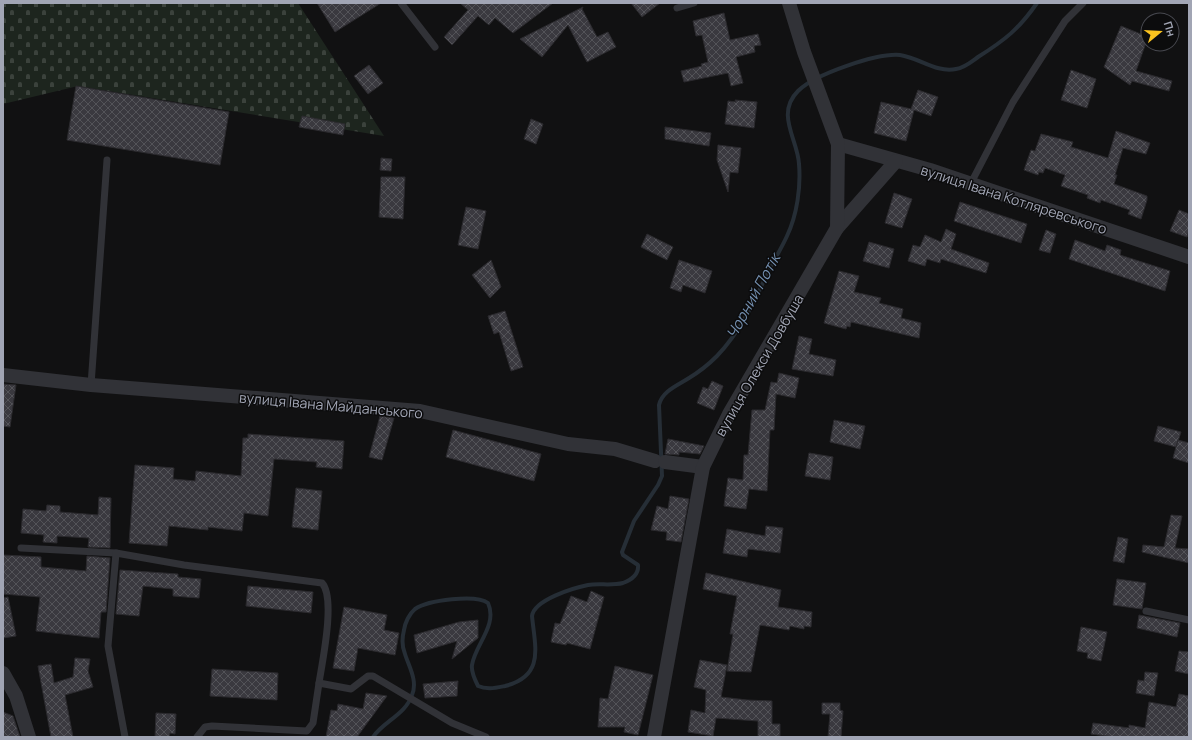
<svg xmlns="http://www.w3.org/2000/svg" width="1192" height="740" font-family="Manrope,sans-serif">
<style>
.cemetery{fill:url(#cemetery-stones)}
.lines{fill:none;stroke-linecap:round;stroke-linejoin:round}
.stream{stroke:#262e36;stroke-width:4}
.building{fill:url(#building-cross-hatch);stroke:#2b2a2e}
.lane{stroke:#313237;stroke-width:7}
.street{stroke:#313237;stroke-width:14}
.labels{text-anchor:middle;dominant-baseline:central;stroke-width:3;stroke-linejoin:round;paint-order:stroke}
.street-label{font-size:14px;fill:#a1a5b4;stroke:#0c0c0d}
.water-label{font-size:15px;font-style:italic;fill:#7591b2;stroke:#0c0c0d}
</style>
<defs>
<pattern id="cemetery-stones" width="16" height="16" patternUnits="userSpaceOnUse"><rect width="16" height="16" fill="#1d251e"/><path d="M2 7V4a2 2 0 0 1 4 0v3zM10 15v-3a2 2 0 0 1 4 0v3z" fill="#3b423c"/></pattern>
<pattern id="building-cross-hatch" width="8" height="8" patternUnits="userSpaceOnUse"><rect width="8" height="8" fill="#3a393f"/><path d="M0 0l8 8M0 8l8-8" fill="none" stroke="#535358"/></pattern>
</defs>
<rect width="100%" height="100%" fill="#111112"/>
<path class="cemetery" d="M3,3H298L384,136L78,86L3,104Z"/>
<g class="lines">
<path class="stream" d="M373,737C383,722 406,714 412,695C418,681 409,667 405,654C402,647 402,638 404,630C405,623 409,614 415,609C428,600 476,594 488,603C498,625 475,645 472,665C471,671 475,680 478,686C487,690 495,688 505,686C545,676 535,647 532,616C534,600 573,588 588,585C599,583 611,586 623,583C631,580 639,575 638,565L623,555L622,552L634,521L658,485L662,476L659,405C662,391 678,385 689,378C699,372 709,364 717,356C741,331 756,298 770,268C776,257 782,247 787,236C797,215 801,187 799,164C798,140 775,114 798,91C815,74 877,53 900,55C920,58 936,73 956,69C964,68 971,62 978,57C1005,40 1019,29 1037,3"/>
</g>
<g class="building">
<path d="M317,3H381L335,32Z"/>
<path d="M460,3H553L513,33L495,18L489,25L478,16L452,45L444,37L468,10Z"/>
<path d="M631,3H660L642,17Z"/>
<path d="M583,7L582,9L597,37L608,32L616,47L587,62L568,25L542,57L520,39Z"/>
<path d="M724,13L730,40L758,34L761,45L754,46L755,52L736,57L743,83L731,86L728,73L684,82L681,71L702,66L701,64L708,62L702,35L696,36L693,21Z"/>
<path d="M1121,26L1148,37L1136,71L1172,81L1169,91L1132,81L1130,85L1104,67Z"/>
<path d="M369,65L383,83L368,94L354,76Z"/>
<path d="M1071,70L1096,79L1087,108L1061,100Z"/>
<path d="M76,86L229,112L220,165L67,140Z"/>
<path d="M918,90L938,97L931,116L914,110L906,141L874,133L881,102L911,109Z"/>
<path d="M735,100L757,102L754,128L725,124L728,101L736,102Z"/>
<path d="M302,116L345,124L343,135L299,127Z"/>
<path d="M531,119L543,124L536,144L524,139Z"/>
<path d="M665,127L711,133L709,146L665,139Z"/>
<path d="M1116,131L1150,143L1146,154L1123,148L1115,175H1117L1114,184L1147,196V200L1141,219L1128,214L1130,210L1101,200L1100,203L1087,198L1088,195L1061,186L1065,175L1045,168L1043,173L1039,172L1038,175L1024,170L1031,150L1035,151L1041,134L1073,142L1071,147L1108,158Z"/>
<path d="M718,145L741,148L738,173L730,172L728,192L717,160Z"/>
<path d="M381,158L392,159L391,171L380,170Z"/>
<path d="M381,177H405L403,219L379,217Z"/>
<path d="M894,193L912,199L902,228L885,223Z"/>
<path d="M960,202L1027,224L1021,243L954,221Z"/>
<path d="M466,207L486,211L478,249L458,245Z"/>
<path d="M1179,210L1189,214V230L1187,237L1170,231Z"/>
<path d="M946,229L956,234L951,249L989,263L986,273L941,259L940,263L927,259L925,266L908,261L913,245L920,247L925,235L941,242Z"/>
<path d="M1046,230L1056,234L1050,253L1039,250Z"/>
<path d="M647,234L673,247L667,260L641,247Z"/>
<path d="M1075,240L1105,251L1107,245L1121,250L1120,255L1170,271L1165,291L1069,259Z"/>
<path d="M869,242L894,249L889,268L863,261Z"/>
<path d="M491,260L501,287L490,298L472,275Z"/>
<path d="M679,260L712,271L705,293L683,285L681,292L670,288Z"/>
<path d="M839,271L859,276L854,292L881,298L879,303L903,309L901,318L921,323L919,338L851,322L850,327L847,326L846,329L824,323Z"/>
<path d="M505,311L523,367L511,371L499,332L494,334L488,316Z"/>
<path d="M799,336L812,339L809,354L836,360L833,376L792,369Z"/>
<path d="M779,373L799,378L795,398L776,394L774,430H770L767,491L749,489L746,509L724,506L728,478L743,480L744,455H748L752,410H765L771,382L777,383Z"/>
<path d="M712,381L723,386L714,410L697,403L703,387L708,389Z"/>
<path d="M3,384L16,385L10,427L3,426Z"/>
<path d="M380,416L394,418L382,460L369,457Z"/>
<path d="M834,420L865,426L860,449L830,442Z"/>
<path d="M1158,426L1181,432L1176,447L1154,441Z"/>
<path d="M453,430L541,454L534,481L446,457Z"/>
<path d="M248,434L344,441L342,469L316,467L317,462L274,459L268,516L244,513L242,531L208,527V530L169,526L167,546L129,543L135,465L174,468L173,479L195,481L196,471L241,476L243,438H248Z"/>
<path d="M668,439L704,446L700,454L679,452V455L665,454Z"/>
<path d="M1178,440L1189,443V463L1173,458Z"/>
<path d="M809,453L833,457L830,480L805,476Z"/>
<path d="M296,488L322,491L318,530L292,527Z"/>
<path d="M670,496L689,499L681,542L666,540L667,532L651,530L657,506L668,509Z"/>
<path d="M99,497L111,498L110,548L88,547L89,538L57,536V543L43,542L44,535L21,533L23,509L46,511L47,505L60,506V512L98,515Z"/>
<path d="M1171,515L1182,516L1175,548L1189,549V563L1142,552L1143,545L1164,547Z"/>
<path d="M766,526L783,528L780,553L748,549L747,557L723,553L727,529L765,536Z"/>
<path d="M1118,537L1128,539L1124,563L1113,561Z"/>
<path d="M3,555L41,557V567L86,571L87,556L110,558L106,612H101L99,638L36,631L40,597L3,594Z"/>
<path d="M120,570L178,574V577L201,579L199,598L173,596V589L143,586L139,616L116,614Z"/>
<path d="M706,573L781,590L778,607L812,612L811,627L804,626V629L790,626L789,630L760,625L751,672L727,671L733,634H730L737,596L703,589Z"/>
<path d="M1117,579L1146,583L1142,609L1113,605Z"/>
<path d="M248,586L313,592L311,613L246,606Z"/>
<path d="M591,591L604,597L590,649L567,643L566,645L551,642L555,623L560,624L571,596L587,602Z"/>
<path d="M8,597L16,636L3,638V598Z"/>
<path d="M344,607L387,615L384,630L399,633L395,655L358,648L354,671L333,668Z"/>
<path d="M1139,615L1180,623L1177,637L1137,628Z"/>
<path d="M478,620V638L452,659L457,641L417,653L414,635L459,622Z"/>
<path d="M1081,627L1107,632L1101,661L1087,658L1088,653L1077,651Z"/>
<path d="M1179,651L1189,652V674L1175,671Z"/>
<path d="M75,658L90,659L88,671L93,687L65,695L73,737H51L38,666L51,664L54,683L73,677Z"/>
<path d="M700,660L727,665L721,697L747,700L772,701V724H780V737H758V721L716,718L713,736L688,732L691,710L705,713L706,690L694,687Z"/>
<path d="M615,666L653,675L638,735L624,732L625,727H598L600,698L608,699Z"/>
<path d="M212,669L278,673L277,700L210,696Z"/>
<path d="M1145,672L1158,673L1154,696L1136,693L1138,680L1144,681Z"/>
<path d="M458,681L457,696L425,698L423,684Z"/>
<path d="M366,693L387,696L357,737H326L331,710L337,711L338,704L363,709Z"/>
<path d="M1179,694L1189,696V737H1113L1091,734L1093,723L1129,728V725L1145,728L1149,702L1176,707Z"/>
<path d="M822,703H840V710L843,711L841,737H828L830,714H822Z"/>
<path d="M3,712L13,716L20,737H3Z"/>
<path d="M156,713L176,714L175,734L170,733L169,737H155Z"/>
</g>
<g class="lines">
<g class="lane">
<path d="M401,3L435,47"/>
<path d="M677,8L694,3"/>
<path d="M971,183L1013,102L1065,21L1083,3"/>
<path d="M91,385L107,160"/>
<path d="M21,548L116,553"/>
<path d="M1146,611L1189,620"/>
<path d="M125,737L108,646L116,553L184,565L322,583C336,598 322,663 319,683"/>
<path d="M197,737L205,727L212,726L307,731L313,723L319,683L351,689L368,676H373L452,723L486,737"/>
</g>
<g class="street">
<path d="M838,144L930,170L1189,257"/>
<path d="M837,228L896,161"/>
<path d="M3,375L91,385L420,411L568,444L615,449L655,461"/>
<path d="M665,462L703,467"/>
<path d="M3,673L16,696L29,737"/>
<path d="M654,737L703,467L729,414L837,228L838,144L804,52L789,3"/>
</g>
</g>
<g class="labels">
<g class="street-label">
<text transform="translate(1014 199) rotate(18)">вулиця Івана Котляревського</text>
<text transform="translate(759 365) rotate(-60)">вулиця Олекси Довбуша</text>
<text transform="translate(331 405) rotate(5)">вулиця Івана Майданського</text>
</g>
<g class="water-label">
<text transform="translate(753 296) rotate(-61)">Чорний Потік</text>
</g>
</g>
<rect width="1192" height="740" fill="none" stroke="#a1a5b4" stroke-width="8"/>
<g transform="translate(1160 32) rotate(72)"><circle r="19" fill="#0c0c0d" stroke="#484950"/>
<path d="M0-3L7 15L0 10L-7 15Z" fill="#fbc31f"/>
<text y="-6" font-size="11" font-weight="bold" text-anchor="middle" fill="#a1a5b4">Пн</text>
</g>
</svg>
